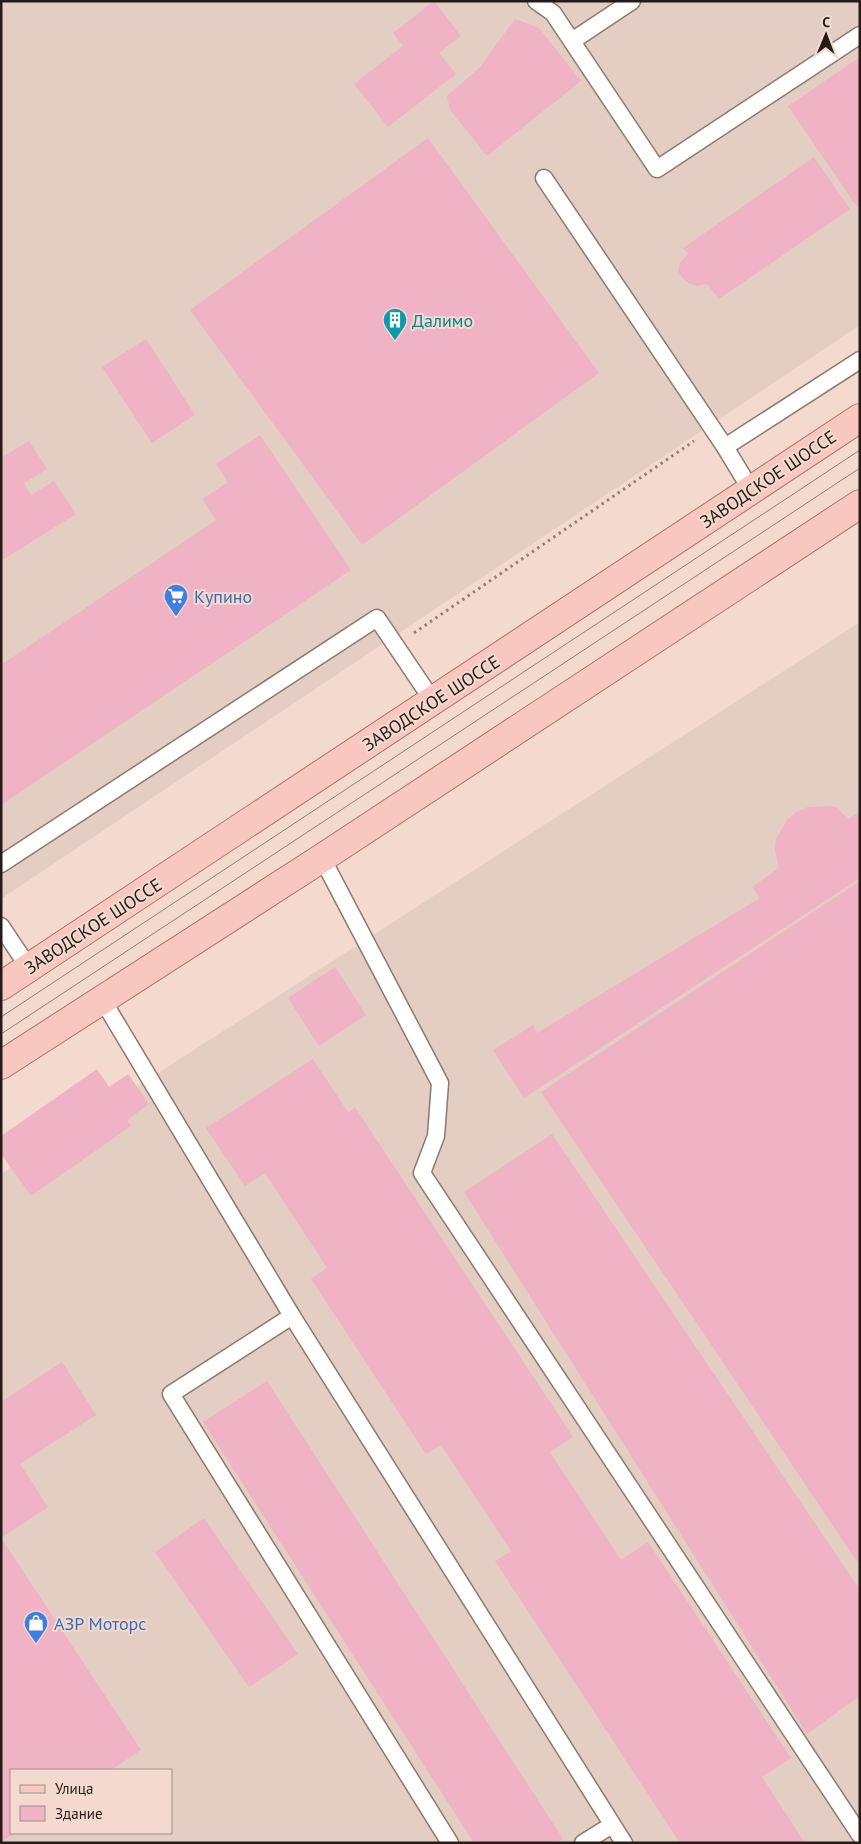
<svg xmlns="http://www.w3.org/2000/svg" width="861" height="1844" font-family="'PT Sans',sans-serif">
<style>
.industrial{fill:#e4cdc3;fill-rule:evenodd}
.building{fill:#f0b3c6}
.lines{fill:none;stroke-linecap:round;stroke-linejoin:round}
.service-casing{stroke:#8f786d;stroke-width:19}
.primary-casing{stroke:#ac7269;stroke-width:30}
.path{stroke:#94827a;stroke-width:3;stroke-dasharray:2.5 4;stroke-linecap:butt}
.service{stroke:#fff;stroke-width:16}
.primary{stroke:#f8c7bf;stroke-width:28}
.tram{stroke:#907e76;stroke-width:1}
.labels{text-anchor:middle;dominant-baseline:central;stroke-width:4;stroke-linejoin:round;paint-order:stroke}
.culture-label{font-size:18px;fill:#0d838f;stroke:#f4dace;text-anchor:start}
.street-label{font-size:18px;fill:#251c18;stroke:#f4dace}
.shop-label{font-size:18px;fill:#366cbe;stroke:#f4dace;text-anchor:start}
</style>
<rect width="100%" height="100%" fill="#f4dace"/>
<g class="industrial">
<path d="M1,1H860V325L1,899Z"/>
<path d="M860,622V1843H1V1174ZM11,1770H171V1833H11Z"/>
</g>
<g class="building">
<path d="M434,1L461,36L439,53L456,74L388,127L354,84L403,46L393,33Z"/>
<path d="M515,19L539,28L581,81L487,156L450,110L447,96L480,67Z"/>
<path d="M860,57V205L857,207L788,106Z"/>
<path d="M428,138L599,373L362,545L190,310Z"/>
<path d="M814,157L850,209L719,299L707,284L697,286L690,284L683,279L678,271L680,263L688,254L683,248Z"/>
<path d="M146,339L195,415L152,443L102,367Z"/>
<path d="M260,435L351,570L1,805V665L216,520L202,499L228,482L216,464Z"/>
<path d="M29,441L47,469L24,483L31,495L54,481L76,514L1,561V458Z"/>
<path d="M829,806L837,808L848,819L860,812V878L524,1098L493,1050L533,1025L537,1033L760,898L752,887L779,868L775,850L776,839L787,820L796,812L808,807Z"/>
<path d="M860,881V1566L541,1092Z"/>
<path d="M335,967L366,1015L319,1046L288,998Z"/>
<path d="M313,1059L348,1112L355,1107L573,1437L550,1452L621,1560L648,1542L791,1758L762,1777L805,1843H680L495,1561L511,1551L441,1445L426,1454L311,1279L327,1268L265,1173L245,1186L206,1128Z"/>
<path d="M97,1069L109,1087L128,1074L149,1104L127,1120L131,1126L31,1196L1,1154V1136Z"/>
<path d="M552,1134L860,1590V1696L807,1734L464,1192Z"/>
<path d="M62,1362L96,1415L20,1464L48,1507L1,1538L141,1750L111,1770H11V1833H16L1,1842V1402Z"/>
<path d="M267,1381L563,1839L557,1843H474L203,1422Z"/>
<path d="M204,1518L298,1654L249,1687L155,1552Z"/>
</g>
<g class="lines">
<defs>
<g id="service">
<path d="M536,1L553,13L657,169L860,35"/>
<path d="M572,41L632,1"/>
<path d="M544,178L725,447L751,490"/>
<path d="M725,447L860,360"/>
<path d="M322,858L440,1083L436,1136L422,1173L860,1835"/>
<path d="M1,864L377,618L433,701"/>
<path d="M1,926L29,968"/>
<path d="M102,999L292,1316L624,1843"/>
<path d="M292,1316L171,1394L450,1843"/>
<path d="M583,1843L612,1825"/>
</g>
<g id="primary">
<path d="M1,986L860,418"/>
<path d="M1,1065L322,858L860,504"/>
</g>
</defs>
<use href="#service" class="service-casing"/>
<use href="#primary" class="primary-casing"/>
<path class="path" d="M414,633L694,441"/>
<use href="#service" class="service"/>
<use href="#primary" class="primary"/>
<g class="tram">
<path d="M1,1017L860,450"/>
<path d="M1,1034L860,468"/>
</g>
</g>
<defs>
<symbol id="building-pin" viewBox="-11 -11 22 30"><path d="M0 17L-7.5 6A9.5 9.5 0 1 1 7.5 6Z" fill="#0f9aa8" stroke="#f4dace"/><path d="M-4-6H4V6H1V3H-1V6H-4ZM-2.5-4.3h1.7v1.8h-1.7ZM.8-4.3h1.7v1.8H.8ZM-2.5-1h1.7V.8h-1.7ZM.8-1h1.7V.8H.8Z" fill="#fff"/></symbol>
<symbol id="supermarket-pin" viewBox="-11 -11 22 30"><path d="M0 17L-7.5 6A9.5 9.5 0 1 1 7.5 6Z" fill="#3f7fe0" stroke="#f4dace"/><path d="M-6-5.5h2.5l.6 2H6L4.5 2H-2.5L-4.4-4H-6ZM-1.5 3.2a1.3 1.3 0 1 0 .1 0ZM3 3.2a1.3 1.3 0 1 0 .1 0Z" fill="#fff"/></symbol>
<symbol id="shop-pin" viewBox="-11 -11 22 30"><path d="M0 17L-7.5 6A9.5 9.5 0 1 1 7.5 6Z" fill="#3f7fe0" stroke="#f4dace"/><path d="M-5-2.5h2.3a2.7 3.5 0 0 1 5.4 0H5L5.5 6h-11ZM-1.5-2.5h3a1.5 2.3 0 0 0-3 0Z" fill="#fff"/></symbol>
</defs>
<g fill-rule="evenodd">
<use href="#building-pin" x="381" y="306" width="28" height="38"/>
<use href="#supermarket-pin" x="162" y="582" width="28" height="38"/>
<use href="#shop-pin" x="22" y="1609" width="28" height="38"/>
</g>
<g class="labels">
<g class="culture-label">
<text x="412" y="320">Далимо</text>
</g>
<g class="street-label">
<text transform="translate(768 479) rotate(-34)">ЗАВОДСКОЕ ШОССЕ</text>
<text transform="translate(431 703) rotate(-33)">ЗАВОДСКОЕ ШОССЕ</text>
<text transform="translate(93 926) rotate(-33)">ЗАВОДСКОЕ ШОССЕ</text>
</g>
<g class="shop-label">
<text x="194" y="596">Купино</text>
<text x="54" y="1623">АЗР Моторс</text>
</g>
</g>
<rect width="861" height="1844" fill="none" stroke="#251c18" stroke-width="5"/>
<rect x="10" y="1769" width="162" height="65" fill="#f4dace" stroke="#a18e85"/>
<rect x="20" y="1785" width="25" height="8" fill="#f8c7bf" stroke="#a18e85"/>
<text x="55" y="1794" font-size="15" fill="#251c18">Улица</text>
<rect x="20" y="1806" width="25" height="15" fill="#f0b3c6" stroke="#a18e85"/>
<text x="55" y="1819" font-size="15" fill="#251c18">Здание</text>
<g transform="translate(826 35) rotate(1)" stroke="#f4dace" stroke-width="4" paint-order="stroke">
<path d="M0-4L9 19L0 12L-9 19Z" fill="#251c18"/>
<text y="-8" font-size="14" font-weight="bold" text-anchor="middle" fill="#251c18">С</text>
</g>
</svg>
